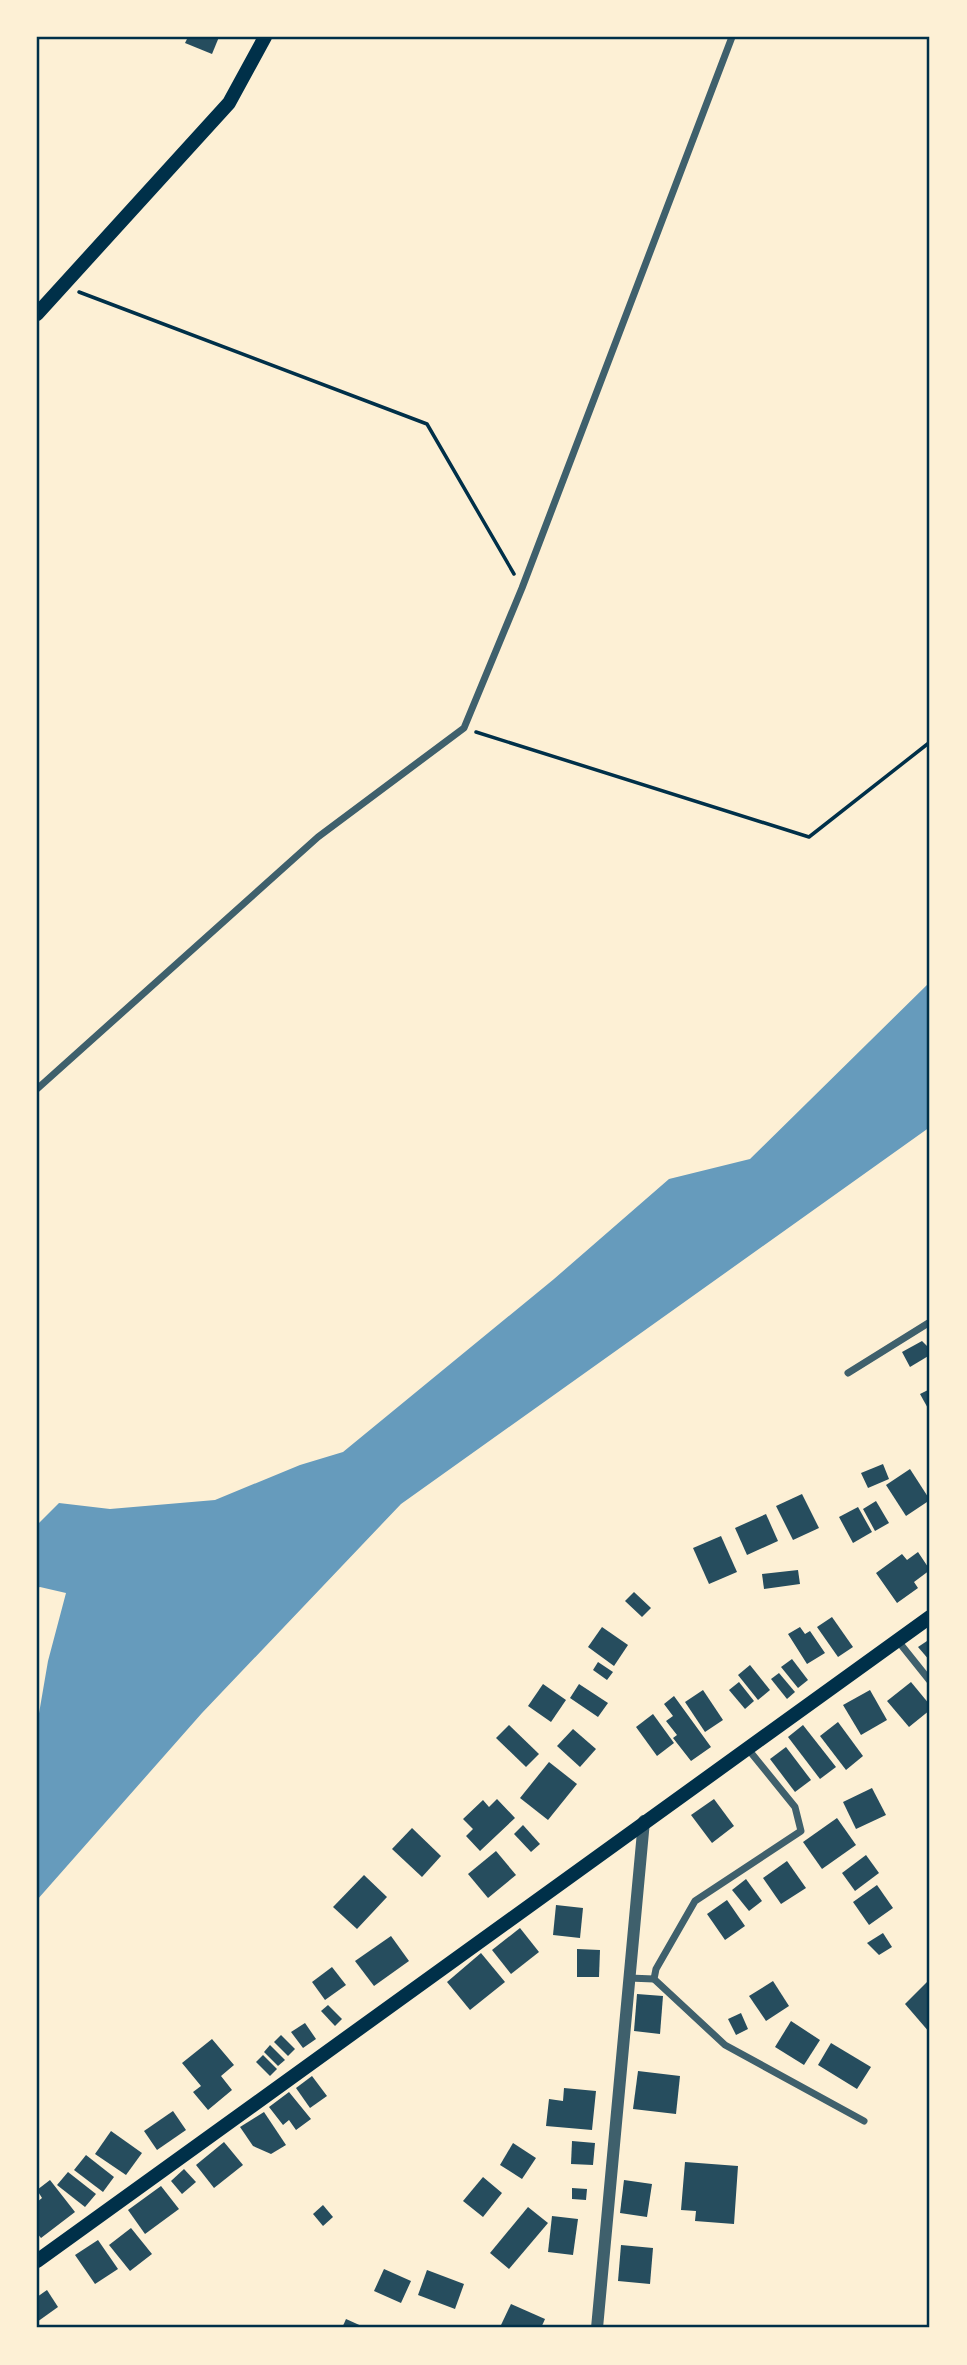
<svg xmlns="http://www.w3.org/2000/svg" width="967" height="2365" font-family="'IBM Plex Serif',serif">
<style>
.water{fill:#669bbc}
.building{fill:#264d5e}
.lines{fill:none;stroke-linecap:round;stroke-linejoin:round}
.path{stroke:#003049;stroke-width:3.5}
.minor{stroke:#3f606c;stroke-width:7}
.tertiary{stroke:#3f606c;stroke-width:12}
.secondary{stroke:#003049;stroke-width:14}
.neatline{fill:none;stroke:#003049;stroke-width:2.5}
</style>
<rect width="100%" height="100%" fill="#fdf0d5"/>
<path class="water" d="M930,982V1127L401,1504L202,1713L37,1900V1725L48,1661L66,1593L40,1587L37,1588V1525L59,1503L110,1509L215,1500L300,1465L343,1452L554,1279L669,1179L750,1159Z"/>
<g class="building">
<path d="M188,37H219L212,54L185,43Z"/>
<path d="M922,1341L930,1349V1355L910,1367L902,1352Z"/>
<path d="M930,1389V1412L920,1394Z"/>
<path d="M883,1464L889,1479L868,1488L861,1473Z"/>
<path d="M910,1469L930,1500L906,1516L886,1485Z"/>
<path d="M802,1494L819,1528L793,1540L776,1506Z"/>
<path d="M876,1501L889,1523L875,1531L863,1509Z"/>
<path d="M858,1507L872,1532L853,1543L839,1517Z"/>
<path d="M766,1514L778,1541L747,1555L735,1528Z"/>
<path d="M721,1536L737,1572L709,1584L693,1548Z"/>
<path d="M918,1552L930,1570L914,1582L918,1588L897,1603L876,1573L902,1554L907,1560Z"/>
<path d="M798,1570L800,1584L764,1589L762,1574Z"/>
<path d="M634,1592L651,1608L642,1617L625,1601Z"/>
<path d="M832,1617L853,1647L838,1657L817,1627Z"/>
<path d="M602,1627L628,1645L614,1666L588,1647Z"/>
<path d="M800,1627L805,1634L810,1631L825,1653L807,1664L788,1634Z"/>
<path d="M930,1639V1661L918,1647Z"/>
<path d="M792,1659L808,1680L798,1688L781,1667Z"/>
<path d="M598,1662L613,1672L607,1680L593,1670Z"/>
<path d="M750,1665L770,1690L758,1700L738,1675Z"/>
<path d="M779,1673L795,1692L787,1699L771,1679Z"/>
<path d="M739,1682L754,1701L745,1709L729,1690Z"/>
<path d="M911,1682L930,1705V1710L909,1727L887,1701Z"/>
<path d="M543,1684L566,1700L551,1722L528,1706Z"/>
<path d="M579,1684L608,1703L598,1717L570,1698Z"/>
<path d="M703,1690L723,1720L705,1732L685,1702Z"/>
<path d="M870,1690L887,1720L861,1735L843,1705Z"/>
<path d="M674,1696L711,1747L691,1761L673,1738L677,1735L666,1721L673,1716L664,1704Z"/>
<path d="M653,1714L674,1743L657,1756L636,1727Z"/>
<path d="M838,1722L863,1756L846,1770L820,1736Z"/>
<path d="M509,1725L539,1754L526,1767L496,1738Z"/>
<path d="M803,1725L836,1767L820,1779L788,1737Z"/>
<path d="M573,1729L596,1749L580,1767L557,1746Z"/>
<path d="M786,1747L811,1780L795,1792L770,1759Z"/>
<path d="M549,1762L577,1784L548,1820L520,1798Z"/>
<path d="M872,1788L886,1815L856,1829L843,1802Z"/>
<path d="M497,1799L515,1818L480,1851L466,1836L473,1829L463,1819L483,1800L489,1807Z"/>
<path d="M714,1799L734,1826L712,1843L691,1815Z"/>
<path d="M837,1818L856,1845L822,1869L803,1842Z"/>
<path d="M523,1825L540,1844L531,1852L514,1834Z"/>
<path d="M412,1828L441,1856L422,1877L392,1849Z"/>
<path d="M496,1851L516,1875L488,1898L468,1874Z"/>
<path d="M866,1855L879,1873L855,1891L842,1873Z"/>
<path d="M787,1861L806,1888L781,1904L763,1878Z"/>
<path d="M364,1875L387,1897L357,1929L333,1907Z"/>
<path d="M746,1879L762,1901L749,1911L732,1890Z"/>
<path d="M877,1885L893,1908L869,1925L853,1902Z"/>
<path d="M727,1900L745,1926L725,1940L707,1914Z"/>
<path d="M556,1905L583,1908L580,1938L553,1935Z"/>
<path d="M520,1928L539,1952L511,1974L492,1950Z"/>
<path d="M883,1933L892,1947L879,1955L867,1943Z"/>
<path d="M391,1936L409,1961L374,1986L355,1961Z"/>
<path d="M577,1949L600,1950L599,1977H577Z"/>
<path d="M481,1953L505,1982L470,2010L447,1982Z"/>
<path d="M332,1967L346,1985L325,2000L312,1982Z"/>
<path d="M930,1979V2033L905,2004Z"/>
<path d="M773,1981L789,2006L766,2021L749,1996Z"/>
<path d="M637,1994L663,1996L660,2034L634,2031Z"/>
<path d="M328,2005L342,2019L335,2026L321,2011Z"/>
<path d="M741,2013L748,2029L736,2035L728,2019Z"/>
<path d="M791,2021L820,2040L804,2065L775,2047Z"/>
<path d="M305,2023L316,2039L303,2048L291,2032Z"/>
<path d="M281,2035L295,2049L288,2056L274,2042Z"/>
<path d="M212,2039L234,2065L221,2076L232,2090L208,2110L193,2092L201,2086L182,2063Z"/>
<path d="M831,2043L871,2067L857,2089L818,2065Z"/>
<path d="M270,2045L285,2060L278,2066L264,2052Z"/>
<path d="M263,2055L277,2069L270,2076L256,2062Z"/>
<path d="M638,2071L680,2076L676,2114L633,2109Z"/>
<path d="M312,2076L327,2096L310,2108L296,2088Z"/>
<path d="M564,2088L596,2091L592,2130L546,2126L549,2099L563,2101Z"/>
<path d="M289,2092L311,2119L296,2130L289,2120L283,2125L269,2107Z"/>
<path d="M173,2111L186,2130L157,2150L144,2131Z"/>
<path d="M264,2112L286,2145L271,2154L253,2146L240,2127Z"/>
<path d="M111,2131L142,2153L126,2175L95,2154Z"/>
<path d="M572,2141L595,2143L593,2165L571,2164Z"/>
<path d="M224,2142L243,2165L214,2188L196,2165Z"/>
<path d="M513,2143L536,2158L522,2179L500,2165Z"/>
<path d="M86,2155L114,2177L103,2192L74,2170Z"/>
<path d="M685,2162L738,2166L734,2224L695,2221L696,2211L681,2210Z"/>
<path d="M184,2169L196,2182L182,2194L171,2181Z"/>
<path d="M68,2172L96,2194L85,2207L57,2185Z"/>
<path d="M483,2177L502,2193L483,2217L463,2201Z"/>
<path d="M50,2180L75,2212L41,2238L37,2233V2202L42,2198L37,2190Z"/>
<path d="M624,2180L652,2184L647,2217L620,2213Z"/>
<path d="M161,2186L179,2209L145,2234L128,2210Z"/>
<path d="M572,2188L587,2189L586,2200L572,2199Z"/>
<path d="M323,2205L333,2217L323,2226L313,2214Z"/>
<path d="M528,2207L548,2223L509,2269L490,2253Z"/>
<path d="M552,2216L578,2219L573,2255L548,2252Z"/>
<path d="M131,2228L152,2254L130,2271L109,2245Z"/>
<path d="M98,2240L118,2269L95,2284L75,2255Z"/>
<path d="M621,2245L653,2248L650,2284L618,2281Z"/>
<path d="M384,2269L411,2281L401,2303L374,2291Z"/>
<path d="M427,2270L464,2284L455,2309L418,2295Z"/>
<path d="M47,2290L58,2307L37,2322V2297Z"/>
<path d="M511,2304L545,2319L541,2328H509L501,2325Z"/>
<path d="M346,2319L366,2328H342Z"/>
</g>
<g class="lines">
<g class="path">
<path d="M79,292L427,424L514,574"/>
<path d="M476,732L809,837L930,742"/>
</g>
<g class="minor">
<path d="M37,1089L318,837L464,728L522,588L732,37"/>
<path d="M848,1373L930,1322"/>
<path d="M898,1641L930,1681"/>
<path d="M748,1749L795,1807L801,1831L695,1901L656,1969L654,1979L725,2045L864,2121"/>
<path d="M629,1978L654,1979"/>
</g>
<path class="tertiary" d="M597,2328L644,1821"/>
<g class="secondary">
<path d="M37,314L229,103L265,37"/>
<path d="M37,2261L930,1617"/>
</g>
</g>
<rect width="967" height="2365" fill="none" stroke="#fdf0d5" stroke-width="77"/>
<rect x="38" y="38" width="890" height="2288" class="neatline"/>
</svg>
